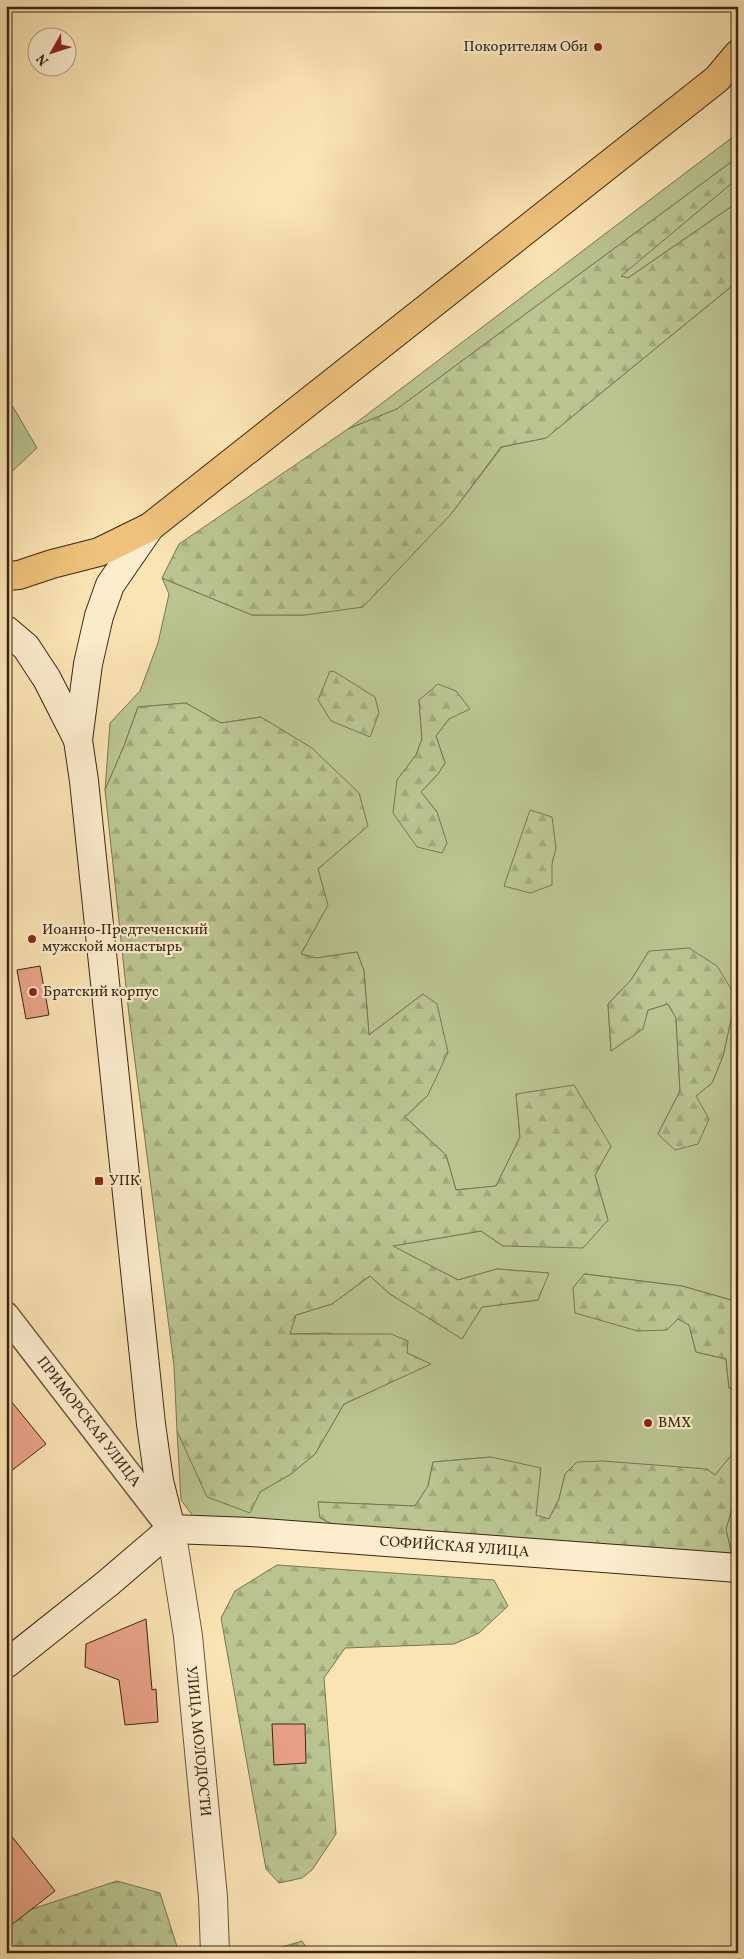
<svg xmlns="http://www.w3.org/2000/svg" width="744" height="1959" font-family="Vollkorn,serif">
<style>
.grass{fill:#bac590;stroke:#7a7652;fill-rule:evenodd}
.forest{fill:url(#forest-firs);stroke:#7a7652}
.building{fill:#eba388;stroke:#3a2713}
.lines{fill:none;stroke-linecap:round;stroke-linejoin:round}
.minor-casing{stroke:#6a563b;stroke-width:28}
.tertiary-casing{stroke:#6a563b;stroke-width:30}
.secondary-casing{stroke:#3a2713;stroke-width:30}
.trunk-casing{stroke:#3a2713;stroke-width:30}
.minor{stroke:#fcedce;stroke-width:25}
.tertiary{stroke:#fcedce;stroke-width:28}
.secondary{stroke:#fcedce;stroke-width:28}
.trunk{stroke:#eec27a;stroke-width:28}
.poi-dot{fill:#8f2418;stroke:#fcedce;stroke-width:2}
.labels{text-anchor:middle;dominant-baseline:central;stroke-width:4.5;stroke-linejoin:round;paint-order:stroke}
.poi-label{font-size:15px;fill:#3a2713;stroke:#fcedce;text-anchor:start}
.street-label{font-size:15px;fill:#3a2713;stroke:#fcedce}
</style>
<defs>
<pattern id="forest-firs" width="22" height="20" patternUnits="userSpaceOnUse" patternTransform="scale(1.25)"><rect width="22" height="20" fill="#bac590"/><path d="M5 1l3.5 6h-7zM16 11l3.5 6h-7z" fill="#a1a97b"/></pattern>
</defs>
<rect width="100%" height="100%" fill="#fbe4b4"/>
<filter id="stains"><feTurbulence type="fractalNoise" baseFrequency=".004" numOctaves="4"/><feColorMatrix values="0 0 0 0 .2 0 0 0 0 .09 0 0 0 0 .02 0 0 0 .5 -.17"/></filter>
<radialGradient id="worn" r=".72"><stop offset=".6" stop-color="#630" stop-opacity="0"/><stop offset="1" stop-color="#630" stop-opacity=".3"/></radialGradient>
<g class="grass">
<path d="M738,133V157L397,409L348,429Z"/>
<path d="M738,178V202L628,278L620,276Z"/>
<path d="M738,281V1302L682,1286L585,1274L573,1288L638,1331L678,1318L689,1325L696,1352L726,1359L729,1388L738,1389V1447L715,1476L565,1474L559,1499L549,1519L536,1516L491,1457L433,1462L428,1486L415,1506L319,1502L339,1527L195,1519L181,1500L177,1431L192,1462L260,1492L291,1474L315,1454L344,1404L430,1364L407,1353L329,1333L289,1334L296,1315L332,1304L370,1276L390,1294L462,1338L482,1307L538,1300L548,1273L497,1269L458,1280L392,1246L481,1231L503,1246L608,1220L595,1175L611,1146L516,1094L520,1137L496,1186L456,1190L446,1155L405,1117L428,1095L423,994L369,1035L364,971L357,952L316,958L301,954L327,905L318,869L336,853L261,717L221,723L186,703L138,707L124,746L105,790L110,723L140,691L158,643L169,594L162,578L252,615H305L451,514L502,447L546,438ZM419,700L449,719L436,736L445,763L438,774L421,792L437,812L397,780L416,755L422,739ZM649,951L736,997L723,1056L712,1083L696,1096L658,1134L680,1091L676,1018L668,1004L648,1010L642,1029L611,1051L608,1004L631,980Z"/>
<path d="M6,395L37,448L6,477Z"/>
<path d="M734,1502H738V1565H734L726,1529Z"/>
</g>
<g class="forest">
<path d="M738,157V178L621,276L628,278L738,202V281L546,438L501,447L451,514L363,607L305,615H252L162,578L179,544L348,429L397,409Z"/>
<path d="M330,671L335,672L375,697L379,713L370,737L331,721L318,700Z"/>
<path d="M438,684L456,691L470,709L449,719L436,736L445,763L438,774L421,792L437,812L447,843L442,853L417,847L393,813L397,780L416,755L422,739L419,700Z"/>
<path d="M186,703L221,723L261,717L312,748L359,793L368,826L318,869L328,905L301,954L316,958L357,952L364,971L369,1035L423,994L437,1004L448,1052L428,1095L405,1117L446,1155L456,1190L496,1186L520,1137L516,1094L574,1085L611,1146L595,1175L608,1220L583,1248L503,1246L481,1231L393,1246L458,1280L497,1269L549,1273L538,1300L482,1307L462,1339L390,1294L370,1276L332,1304L296,1315L290,1334H391L408,1341L407,1353L431,1364L344,1404L315,1454L291,1474L260,1492L250,1513L207,1497L177,1431L174,1366L129,1015L105,790L124,746L138,707Z"/>
<path d="M530,810L552,817L556,848L552,864V885L530,893L504,886Z"/>
<path d="M689,948L717,966L736,997L723,1056L712,1083L696,1096L709,1119L698,1144L675,1150L658,1134L680,1091L676,1018L668,1004L648,1010L643,1029L611,1051L608,1004L631,980L649,951Z"/>
<path d="M584,1274L682,1286L738,1302V1389L729,1388L726,1359L696,1352L689,1325L678,1319L667,1330L638,1331L575,1313L573,1288Z"/>
<path d="M738,1447V1502H734L726,1529L734,1565L339,1527L320,1518L318,1502L415,1506L428,1486L433,1462L491,1457L541,1468L536,1515L549,1519L559,1499L565,1474L577,1462L603,1461L707,1469L715,1475Z"/>
<path d="M277,1565L494,1580L508,1606L479,1633L454,1644L345,1648L324,1678L336,1834L312,1870L302,1878L279,1883L266,1869L221,1618L235,1591Z"/>
<path d="M117,1881L160,1893L179,1953H6V1929L26,1911Z"/>
<path d="M302,1941L310,1953H262Z"/>
</g>
<g class="building">
<path d="M40,966L49,1015L26,1019L17,970Z"/>
<path d="M6,1395L46,1444L6,1475Z"/>
<path d="M146,1619L152,1690L156,1689L158,1722L125,1725L119,1680L85,1667L86,1644Z"/>
<path d="M272,1724H305L306,1763L274,1765Z"/>
<path d="M6,1829L55,1891L6,1929Z"/>
</g>
<g class="lines">
<defs>
<g id="minor">
<path id="s1" d="M6,1315L171,1529"/>
</g>
<g id="tertiary">
<path id="s2" d="M171,1529L188,1636L213,1897L215,1953"/>
</g>
<g id="secondary">
<path d="M150,527L110,585L99,616L88,664L78,740L84,781L151,1424L159,1481L171,1529"/>
<path d="M6,630L26,647L47,679L78,740"/>
<path id="s3" d="M171,1529L251,1532L738,1568"/>
<path d="M6,1664L108,1583L171,1529"/>
</g>
<path id="trunk" d="M6,576L19,575L52,564L99,552L150,527L717,79L738,54"/>
</defs>
<use href="#minor" class="minor-casing"/>
<use href="#tertiary" class="tertiary-casing"/>
<use href="#secondary" class="secondary-casing"/>
<use href="#trunk" class="trunk-casing"/>
<use href="#minor" class="minor"/>
<use href="#tertiary" class="tertiary"/>
<use href="#secondary" class="secondary"/>
<use href="#trunk" class="trunk"/>
</g>
<g class="poi-dot">
<circle cx="598" cy="47" r="5"/>
<circle cx="32" cy="939" r="5"/>
<circle cx="33" cy="992" r="5"/>
<rect x="94" y="1176" width="10" height="10" rx="2.5"/>
<circle cx="648" cy="1423" r="5"/>
</g>
<g class="labels">
<g class="poi-label">
<text x="588" y="47" text-anchor="end">Покорителям Оби</text>
<text x="42" y="930">Иоанно-Предтеченский<tspan x="42" dy="17">мужской монастырь</tspan></text>
<text x="43" y="992">Братский корпус</text>
<text x="109" y="1181">УПК</text>
<text x="658" y="1423">BMX</text>
</g>
<g class="street-label">
<text stroke="none"><textPath href="#s1" startOffset="135">ПРИМОРСКАЯ УЛИЦА</textPath></text>
<text stroke="none"><textPath href="#s3" startOffset="284">СОФИЙСКАЯ УЛИЦА</textPath></text>
<text stroke="none"><textPath href="#s2" startOffset="214">УЛИЦА МОЛОДОСТИ</textPath></text>
</g>
</g>
<rect width="744" height="1959" fill="none" stroke="#fbe4b4" stroke-width="25"/>
<rect x="8" y="8" width="729" height="1944" fill="none" stroke="#3a2713" stroke-width="2.5"/>
<rect x="12" y="12" width="719" height="1934" fill="none" stroke="#3a2713"/>
<g transform="translate(52 52) rotate(231)"><circle r="24" fill="#fcedce" stroke="#ae9e83"/>
<path d="M0-4L9 19L0 12L-9 19Z" fill="#8f2418"/>
<text y="-8" font-size="14" font-weight="bold" text-anchor="middle" fill="#3a2713">N</text>
</g>
<rect width="100%" height="100%" filter="url(#stains)"/>
<rect width="100%" height="100%" fill="url(#worn)"/>
</svg>
